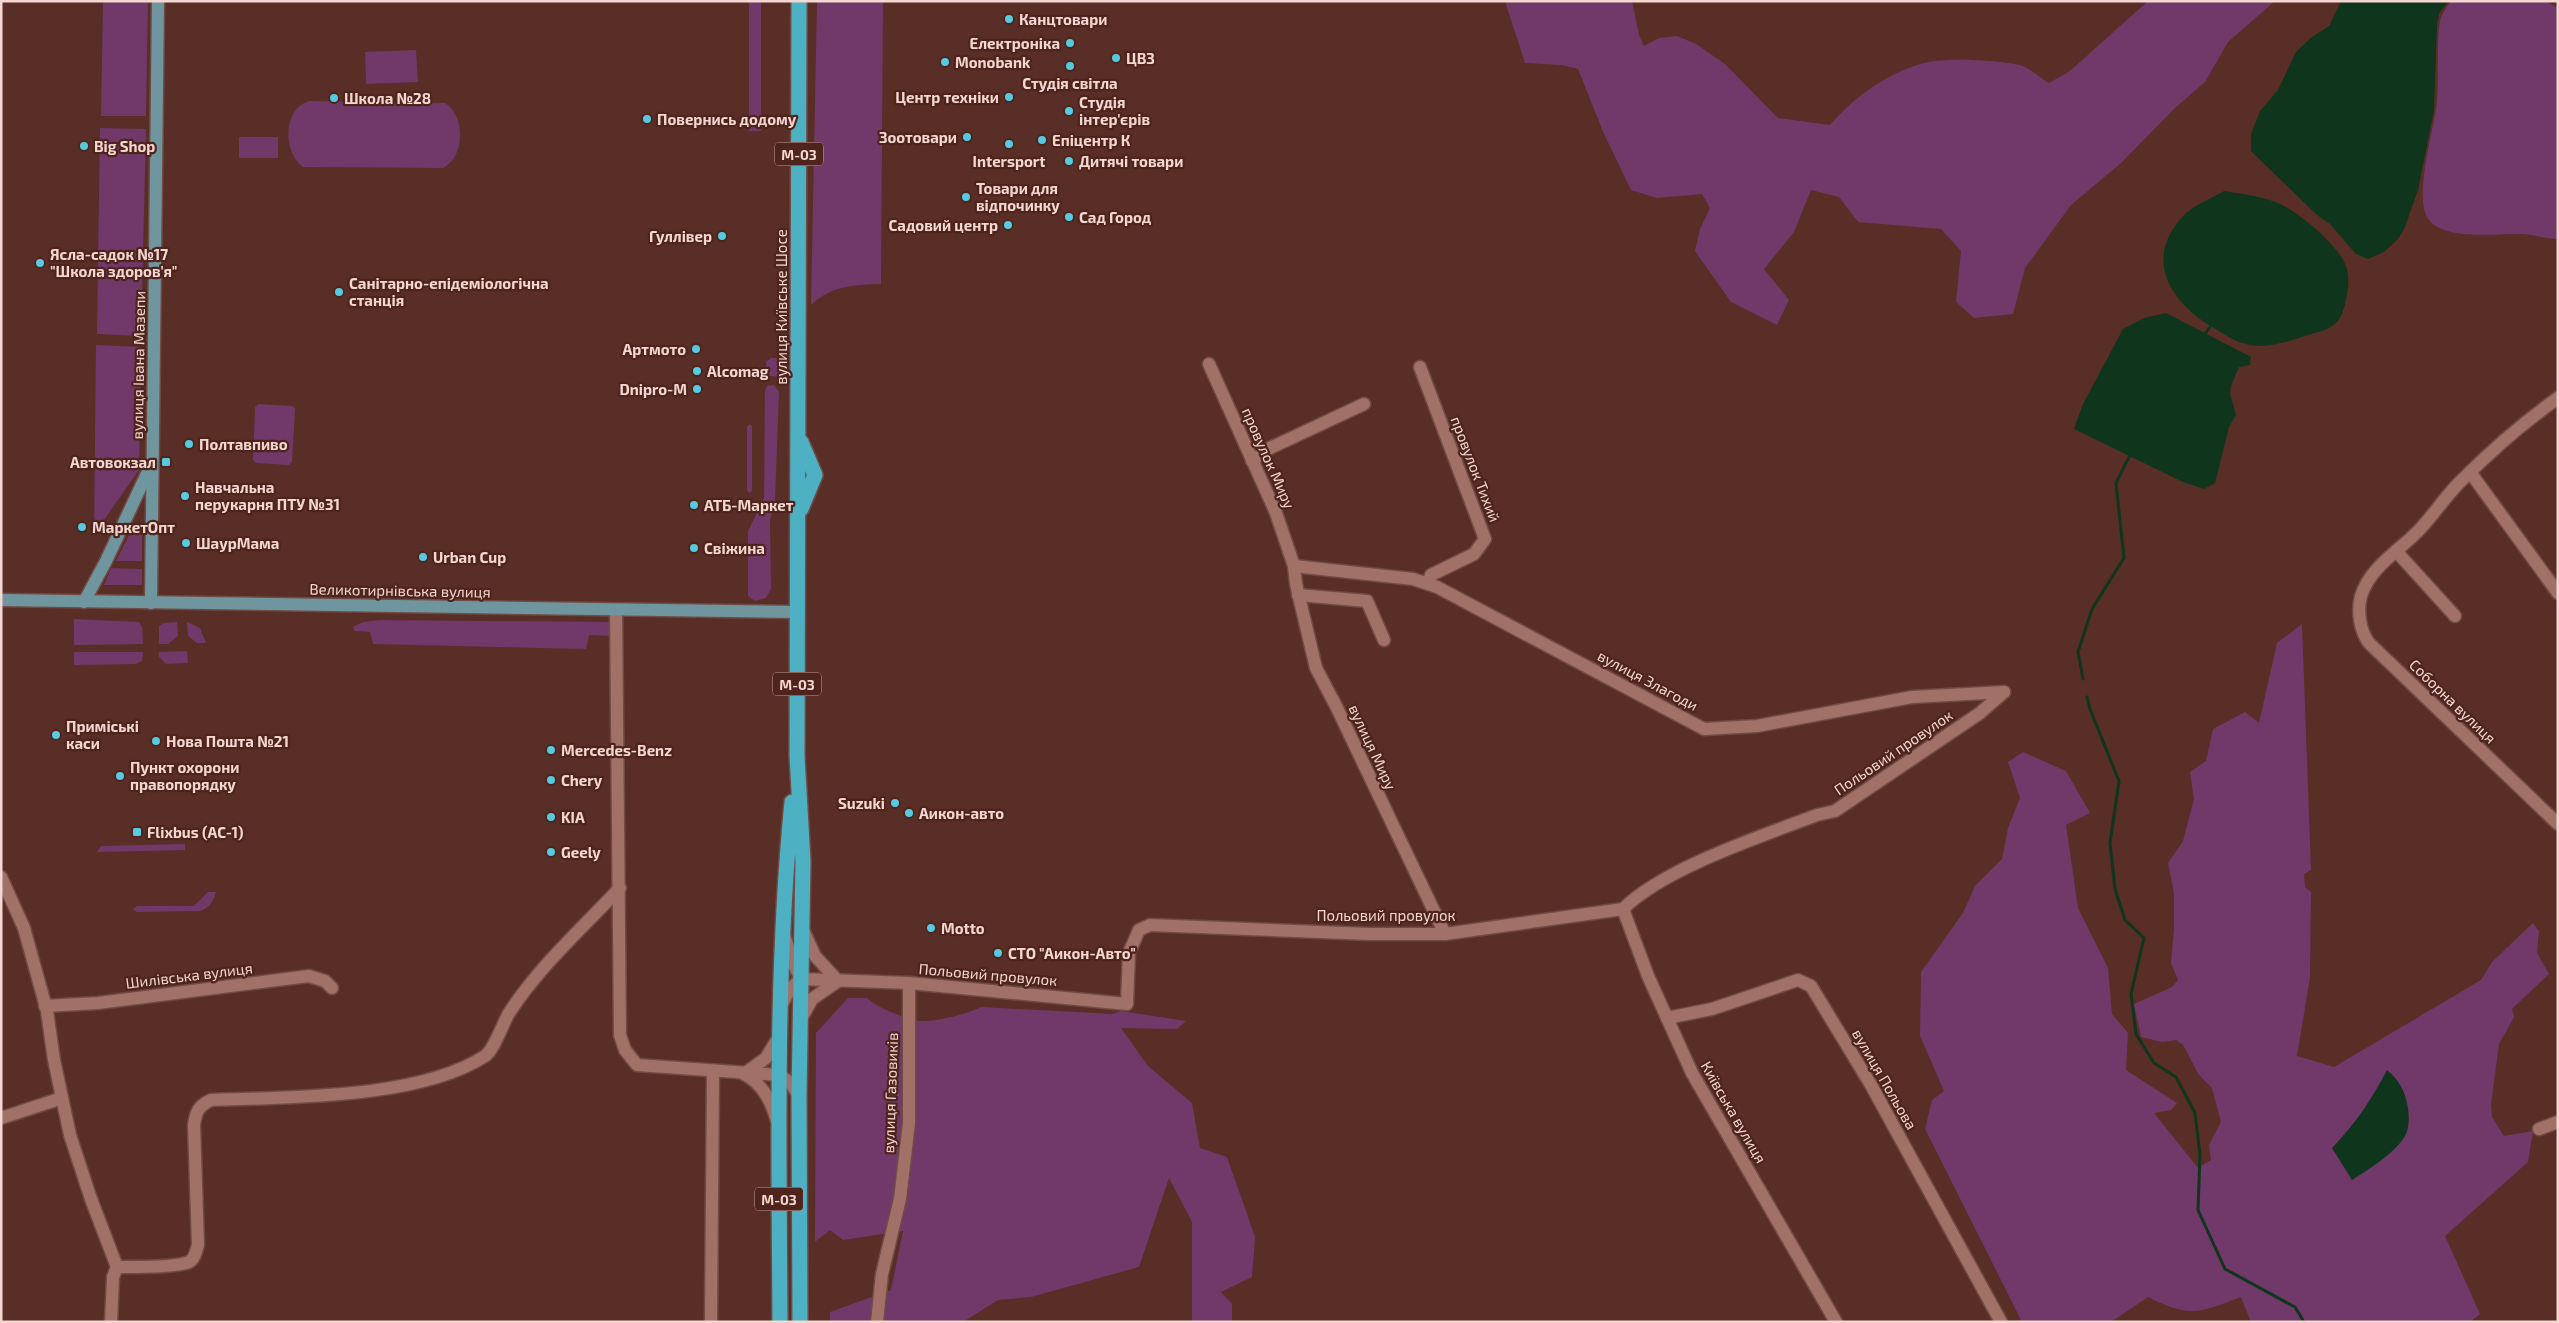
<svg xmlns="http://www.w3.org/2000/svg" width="2559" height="1323" font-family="'Exo 2',sans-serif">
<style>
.green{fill:#703969}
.water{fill:#0f351c}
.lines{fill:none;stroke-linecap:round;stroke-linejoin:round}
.stream{stroke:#0f351c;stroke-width:3}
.minor-casing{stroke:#704b44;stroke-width:15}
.major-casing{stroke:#704b44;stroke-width:15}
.highway-casing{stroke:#704b44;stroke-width:18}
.minor{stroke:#a17066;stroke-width:12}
.major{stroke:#6f969e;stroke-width:12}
.highway{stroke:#4eb0c3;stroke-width:15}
.poi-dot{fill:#55cae0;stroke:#4e241c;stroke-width:2}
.labels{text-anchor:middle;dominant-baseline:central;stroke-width:4.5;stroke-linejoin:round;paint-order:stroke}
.shield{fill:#4e241c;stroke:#c2a19b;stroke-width:1}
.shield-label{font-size:14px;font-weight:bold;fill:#f4d7d1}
.poi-label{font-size:15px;font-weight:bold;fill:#f4d7d1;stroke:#4e241c;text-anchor:start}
.street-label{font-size:15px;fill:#f4d7d1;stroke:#4e241c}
</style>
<rect width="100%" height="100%" fill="#592e26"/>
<g class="green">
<path d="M103,1H148L146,116H101Z"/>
<rect x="749" y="1" width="12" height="130"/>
<path d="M817,1H883L881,284C855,285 832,285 811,305Z"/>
<path d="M1505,1H1632L1639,35L1644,46L1659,38L1677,36L1696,44L1725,64L1778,118L1830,125C1854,97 1887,73 1924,63C1945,57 1998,60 2020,65C2030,68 2040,78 2049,83L2070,71L2148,1H2275L2228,42L2205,82L2175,108L2121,163L2071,205L2025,268L2013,314L1974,318L1956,302L1961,251L1941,229L1858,222L1839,197L1811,190L1794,232L1764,269L1789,300L1777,325L1731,302L1695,251L1700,229L1710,208L1702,194L1657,198L1631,190L1604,134L1578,69L1562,65L1525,63Z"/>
<path d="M2451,1H2545L2558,8V239C2544,239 2533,234 2520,234C2496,233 2446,241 2429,220C2412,200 2435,127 2437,101C2439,74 2436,47 2440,21C2442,13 2447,7 2451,1Z"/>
<path d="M416,50L418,82L366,84L365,52Z"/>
<path d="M309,101L445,103C466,116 465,157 443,168L303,167C283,153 282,109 309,101Z"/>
<path d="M100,128L146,129L141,336L97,334Z"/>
<rect x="239" y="137" width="39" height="21"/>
<path d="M96,345L141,347L139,470L94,534Z"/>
<path d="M771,358H781L780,377L770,376L766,373V362Z"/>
<path d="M774,385L779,392L775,500L770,520L771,589L766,598L755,601L748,596V531L764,498L765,390L767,386Z"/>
<path d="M259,404L292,406L295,408L292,462L289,465L256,463L253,460L255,407Z"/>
<path d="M750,424L752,426V491L749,493L747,490V426Z"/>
<path d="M135,523L142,524V561H116Z"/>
<path d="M111,568L142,569V585H104Z"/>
<path d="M74,619L139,622L142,627L143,644L74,645Z"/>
<path d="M380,620L611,622V636L589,635L586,649L373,644L370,632L355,631L353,627L363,622Z"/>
<path d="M177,622L178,636L168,644H159V626L164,623Z"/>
<path d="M187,622L200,628L206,643H197L188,636Z"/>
<path d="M2302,624L2311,870L2304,874L2305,887L2311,892L2310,977L2297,1056L2334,1067L2481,980L2492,962L2533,923L2539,931L2537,953L2549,974L2512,1009L2514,1017L2499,1044L2491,1105L2492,1117L2504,1136L2533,1131L2528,1162L2445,1236L2480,1314L2470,1322H2251L2241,1297C2199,1313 2190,1318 2148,1297L2111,1322H2022L1925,1129L1932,1100L1944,1091L1920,1036L1921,972L1963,913L1975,886L2002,859L2008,828L2020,798L2008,762L2023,752L2066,771L2090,813L2066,825L2078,908L2108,968L2112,1014L2128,1033L2126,1070L2177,1103L2171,1110L2154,1113L2198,1168L2211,1160L2209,1145L2221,1122L2212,1088L2199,1075L2183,1045L2176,1040L2162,1042L2141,1037L2134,1004L2172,987L2178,980L2171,963L2174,929V893L2168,863L2183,841L2194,799L2190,772L2206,761L2213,729L2245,712L2259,723L2277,643Z"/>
<path d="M187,651L188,663L166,664L159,657V652Z"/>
<path d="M74,652H143L142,661L136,664L74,665Z"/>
<path d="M90,729H131V732L90,733Z"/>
<path d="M185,844V850L97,852L101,846Z"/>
<path d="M208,892H216C214,901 209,908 200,911L137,912L133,909L137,906H194Z"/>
<path d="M848,998H867C878,1008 905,1019 920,1021C936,1022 967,1014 981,1007L1113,1014L1121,1011L1186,1021L1177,1029L1121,1028L1148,1066L1192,1103L1200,1148L1227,1157L1255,1237L1252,1277L1221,1292L1232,1304V1322H1192V1222L1169,1178L1139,1267L1031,1297L998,1300L963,1322H830V1312L891,1290L903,1231L843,1240L830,1230L815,1242L816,1033Z"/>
</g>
<g class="water">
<path d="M2341,1H2448L2439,14L2437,24L2434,110L2418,190L2405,227L2398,239L2384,252L2368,259L2356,254L2330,224L2317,215L2251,151V134L2260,111L2278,90L2296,52L2312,37L2329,26Z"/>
<path d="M2224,191C2243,194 2269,197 2286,207C2304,218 2324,234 2337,251C2350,266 2350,281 2346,300C2340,327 2332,328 2308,335C2289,341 2266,350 2246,344C2233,341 2223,333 2212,327C2168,300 2143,257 2185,214C2195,205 2212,198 2224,191Z"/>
<path d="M2166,313L2251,357L2250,365L2239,367L2231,386L2230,394L2236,415L2229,427L2215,483L2204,489L2183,482L2074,429L2083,404L2123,329L2144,318Z"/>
<path d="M2387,1070C2398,1079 2404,1089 2407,1103C2409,1112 2410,1125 2406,1134C2398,1151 2368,1170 2352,1180L2332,1148C2355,1124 2372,1099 2387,1070Z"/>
</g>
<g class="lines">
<g class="stream">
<path d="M2203,337L2212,324"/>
<path d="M2083,679L2078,652L2092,609L2124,558L2116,483L2131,453"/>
<path d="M2087,697L2090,709L2119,781L2110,843L2115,889L2125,920L2144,938L2131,994L2136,1034L2154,1063L2176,1077L2195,1113L2200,1155L2198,1210L2225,1269L2295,1307L2304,1322"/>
</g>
<defs>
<g id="minor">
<path d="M1209,364L1276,513L1294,566L1296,584L1316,668L1337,708L1445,934"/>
<path d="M1420,367L1485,539L1474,554L1431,575L1428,584"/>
<path d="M2558,398C2524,422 2492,450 2463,479C2447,494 2435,513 2421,528C2400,551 2371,565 2361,596C2357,611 2360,631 2369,643L2558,824"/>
<path d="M1252,461L1270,448L1364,404"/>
<path d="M2470,472L2558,593"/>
<path d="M2396,551L2455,616"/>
<path d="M1294,566L1413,579L1437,587L1704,729L1757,726L1912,697L2004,692"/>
<path d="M1298,595L1367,601L1384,640"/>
<path d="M616,610L620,1035L625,1050L637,1065L779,1075L790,1082L799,1096"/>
<path d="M1,877L24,928L47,1011L54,1060L70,1135L91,1199L117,1267"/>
<path d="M1623,909L1648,976L1692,1073L1836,1322"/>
<path d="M784,935L794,965L801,979"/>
<path d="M801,979L909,983L1127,1004L1129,953L1139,930L1150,925L1369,934H1445L1623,909C1664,868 1762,836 1817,815L1835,811L1980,713L2004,692"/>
<path d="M45,1006L98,1003L309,976L325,981L332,988"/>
<path d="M781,1006L790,989L801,979"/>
<path d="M1667,1018L1712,1009L1798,980L1811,986L1871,1085L2001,1322"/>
<path d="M801,1019L812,999L838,981L815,956L803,930"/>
<path d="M744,1074C763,1084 771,1101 777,1121"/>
<path d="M744,1074L766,1058L780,1035"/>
<path d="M1,1118L62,1098"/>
<path d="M2539,1129L2558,1122"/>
<path d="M111,1322L113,1277L117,1267C134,1267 175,1268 189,1262C195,1259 196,1251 198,1245L194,1125C196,1112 198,1106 211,1100C289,1097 419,1099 485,1056C494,1050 503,1023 509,1013C539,967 582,928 620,888"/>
<path d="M711,1322L713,1072"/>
<path d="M877,1322L882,1274L900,1199L909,1123V983"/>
</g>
<g id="major">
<path d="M1,600L798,612"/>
<path d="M84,602L106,561L151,465"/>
<path d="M151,603L158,1"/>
</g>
<g id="highway">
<path d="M799,1L797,756L803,861L799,1096L800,1322"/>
<path d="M801,442L815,475L801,509"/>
<path d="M780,1322C779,1149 775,974 792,802"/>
</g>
</defs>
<use href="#minor" class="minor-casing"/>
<use href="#major" class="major-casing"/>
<use href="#highway" class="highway-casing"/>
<use href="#minor" class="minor"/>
<use href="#major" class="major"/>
<use href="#highway" class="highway"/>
</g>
<g class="poi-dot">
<circle cx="1009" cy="19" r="5"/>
<circle cx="1070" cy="43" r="5"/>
<circle cx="1116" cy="58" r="5"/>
<circle cx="945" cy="62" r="5"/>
<circle cx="1070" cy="66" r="5"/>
<circle cx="1009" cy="97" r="5"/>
<circle cx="334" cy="98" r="5"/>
<circle cx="1069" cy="111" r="5"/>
<circle cx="647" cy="119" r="5"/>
<circle cx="967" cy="137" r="5"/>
<circle cx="1042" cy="140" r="5"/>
<circle cx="1009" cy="144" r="5"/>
<circle cx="84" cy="146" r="5"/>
<circle cx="1069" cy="161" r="5"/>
<circle cx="966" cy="197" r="5"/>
<circle cx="1069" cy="217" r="5"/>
<circle cx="1008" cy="225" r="5"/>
<circle cx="722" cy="236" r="5"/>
<circle cx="40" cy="263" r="5"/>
<circle cx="339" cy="292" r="5"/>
<circle cx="696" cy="349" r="5"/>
<circle cx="697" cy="371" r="5"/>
<circle cx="697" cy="389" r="5"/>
<circle cx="189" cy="444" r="5"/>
<rect x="161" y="457" width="10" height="10" rx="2.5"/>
<circle cx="185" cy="496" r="5"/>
<circle cx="694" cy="505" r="5"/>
<circle cx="82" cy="527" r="5"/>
<circle cx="186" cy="543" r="5"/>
<circle cx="694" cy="548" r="5"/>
<circle cx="423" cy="557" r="5"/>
<circle cx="56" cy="735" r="5"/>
<circle cx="156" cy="741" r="5"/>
<circle cx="551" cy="750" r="5"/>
<circle cx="120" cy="776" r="5"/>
<circle cx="551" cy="780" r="5"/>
<circle cx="895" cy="803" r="5"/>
<circle cx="909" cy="813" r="5"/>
<circle cx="551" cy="817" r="5"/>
<rect x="132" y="827" width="10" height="10" rx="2.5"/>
<circle cx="551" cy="852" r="5"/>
<circle cx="931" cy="928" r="5"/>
<circle cx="998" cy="953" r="5"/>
</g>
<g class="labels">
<g class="shield">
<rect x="775" y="142.5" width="48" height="23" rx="4"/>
<rect x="773" y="672.5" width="48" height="23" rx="4"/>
<rect x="755" y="1187.5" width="48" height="23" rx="4"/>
</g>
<g class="shield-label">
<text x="799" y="154">М-03</text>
<text x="797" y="684">М-03</text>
<text x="779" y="1199">М-03</text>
</g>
<g class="poi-label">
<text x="1019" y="19">Канцтовари</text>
<text x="1060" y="43" text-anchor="end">Електроніка</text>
<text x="1126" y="58">ЦВЗ</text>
<text x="955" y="62">Monobank</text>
<text x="1070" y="83" text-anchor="middle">Студія світла</text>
<text x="999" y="97" text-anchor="end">Центр техніки</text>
<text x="344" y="98">Школа №28</text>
<text x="1079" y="102">Студія<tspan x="1079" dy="17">інтер'єрів</tspan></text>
<text x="657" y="119">Повернись додому</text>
<text x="957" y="137" text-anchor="end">Зоотовари</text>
<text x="1052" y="140">Епіцентр К</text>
<text x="94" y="146">Big Shop</text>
<text x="1009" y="161" text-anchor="middle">Intersport</text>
<text x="1079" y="161">Дитячі товари</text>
<text x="976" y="188">Товари для<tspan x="976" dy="17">відпочинку</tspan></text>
<text x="1079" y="217">Сад Город</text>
<text x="998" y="225" text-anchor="end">Садовий центр</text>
<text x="712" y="236" text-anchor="end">Гуллівер</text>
<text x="50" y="254">Ясла-садок №17<tspan x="50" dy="17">"Школа здоров'я"</tspan></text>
<text x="349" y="283">Санітарно-епідеміологічна<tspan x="349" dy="17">станція</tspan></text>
<text x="686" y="349" text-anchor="end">Артмото</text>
<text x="707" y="371">Alcomag</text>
<text x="687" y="389" text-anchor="end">Dnipro-M</text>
<text x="199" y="444">Полтавпиво</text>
<text x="156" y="462" text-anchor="end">Автовокзал</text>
<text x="195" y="487">Навчальна<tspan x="195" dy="17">перукарня ПТУ №31</tspan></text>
<text x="704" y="505">АТБ-Маркет</text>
<text x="92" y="527">МаркетОпт</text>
<text x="196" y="543">ШаурМама</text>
<text x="704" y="548">Свіжина</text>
<text x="433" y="557">Urban Cup</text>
<text x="66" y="726">Приміські<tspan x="66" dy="17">каси</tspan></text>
<text x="166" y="741">Нова Пошта №21</text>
<text x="561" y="750">Mercedes-Benz</text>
<text x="130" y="767">Пункт охорони<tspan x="130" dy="17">правопорядку</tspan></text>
<text x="561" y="780">Chery</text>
<text x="885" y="803" text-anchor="end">Suzuki</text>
<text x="919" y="813">Аикон-авто</text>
<text x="561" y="817">KIA</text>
<text x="147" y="832">Flixbus (АС-1)</text>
<text x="561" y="852">Geely</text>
<text x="941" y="928">Motto</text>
<text x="1008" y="953">СТО "Аикон-Авто"</text>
</g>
<g class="street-label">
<text transform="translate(781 307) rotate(-90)">вулиця Київське Шосе</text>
<text transform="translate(138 365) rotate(-89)">вулиця Івана Мазепи</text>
<text transform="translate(1269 458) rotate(66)">провулок Миру</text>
<text transform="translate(1476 469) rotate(69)">провулок Тихий</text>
<text transform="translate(400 590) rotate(1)">Великотирнівська вулиця</text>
<text transform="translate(1648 680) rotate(28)">вулиця Злагоди</text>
<text transform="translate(2453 701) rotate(44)">Соборна вулиця</text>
<text transform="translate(1373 747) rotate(65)">вулиця Миру</text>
<text transform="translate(1893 752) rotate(-34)">Польовий провулок</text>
<text x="1386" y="915">Польовий провулок</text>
<text transform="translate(988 974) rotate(5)">Польовий провулок</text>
<text transform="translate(189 975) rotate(-7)">Шилівська вулиця</text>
<text transform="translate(1885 1079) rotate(60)">вулиця Польова</text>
<text transform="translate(890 1093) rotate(-88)">вулиця Газовиків</text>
<text transform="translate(1734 1112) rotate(60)">Київська вулиця</text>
</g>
</g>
<rect width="2559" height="1323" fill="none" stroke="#f4d7d1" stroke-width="5"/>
</svg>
